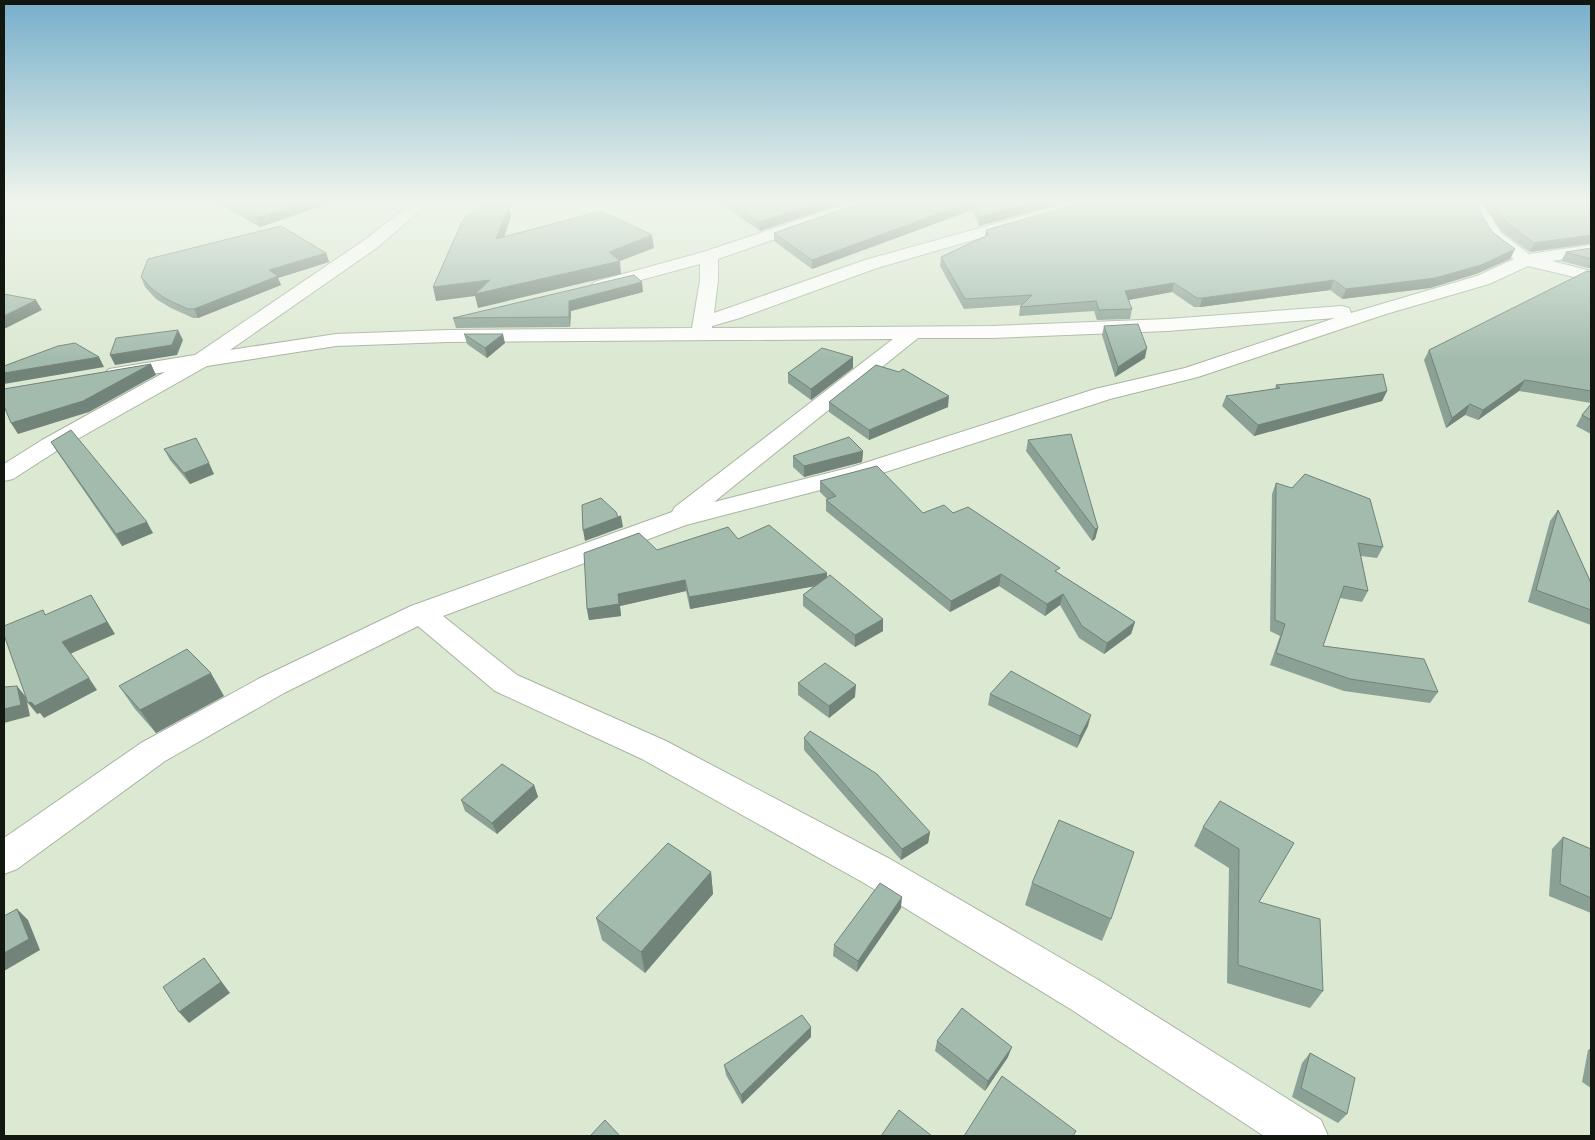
<svg xmlns="http://www.w3.org/2000/svg" width="1595" height="1140" font-family="Roboto,sans-serif">
<style>
.lines{fill:none;stroke-linecap:round;stroke-linejoin:round}
.minor-casing{stroke:#a8b4a0;stroke-width:2}
.minor{fill:#fff;fill-rule:evenodd}
.wall{fill:#8ca195}
.shaded-wall{fill:#728379}
.building{fill:#a3bbad;stroke:#728379}
</style>
<rect width="100%" height="100%" fill="#dbe8d2"/>
<g class="lines">
<defs>
<path id="minor" d="M414,201H431L378,247L230,350L336,334L447,330L692,328L700,280V264L600,291L594,290L591,286L594,282L703,252L856,201H878L875,204L718,259V280L714,313L865,260L1076,201H1100L1097,204L877,268L740,318L712,326V328L992,326L1167,319L1342,306L1349,308L1351,313L1477,276L1514,259L1489,240L1467,201H1481L1501,233L1529,254L1591,245V255L1552,261L1591,271V281L1528,266L1489,284L1386,314L1198,377L1110,399L870,477L686,525L443,616L517,675L666,741L890,859L1102,982L1321,1120L1328,1136H1264L1072,1010L864,883L642,759L495,691L418,626L284,693L165,761L17,869L4,874V838L141,743L262,677L411,606L672,512L675,507L893,339L447,342L336,346L207,366L58,450L13,479L4,481V464L42,440L165,372L116,379L109,377L105,373L109,369L195,355L366,239ZM1335,318L1185,368L1095,389L852,467L714,502L918,338H992L1167,331Z"/>
</defs>
<use href="#minor" class="minor-casing"/>
<use href="#minor" class="minor"/>
</g>
<g class="wall">
<path d="M214,201H336L260,227Z"/>
<path d="M717,201H851L760,231Z"/>
<path d="M866,201H1070L979,226L972,210L812,269L774,241V233Z"/>
<path d="M1482,201H1591V244L1530,252L1502,232Z"/>
<path d="M986,230L1492,232L1515,249L1510,259L1476,274L1430,288L1342,299L1330,290L1200,307H1194L1172,292L1128,300L1132,309L1130,319L1097,320L1094,311L1019,316L1020,307L1022,305L964,309L940,266L941,257L985,236Z"/>
<path d="M1591,248V268H1588L1561,261L1566,252Z"/>
<path d="M326,253L329,262L278,278L281,285L198,318H193L171,308L156,299L145,287L141,277Z"/>
<path d="M1591,272V403L1519,391L1478,420L1465,415L1446,428L1424,360L1429,350Z"/>
<path d="M643,292L571,311L570,327L456,328L453,318Z"/>
<path d="M1104,326L1145,358L1115,377L1102,335Z"/>
<path d="M464,334L505,343L487,358L467,344Z"/>
<path d="M853,357V368L811,400L788,383V373Z"/>
<path d="M1276,385L1387,391L1382,401L1254,436L1222,406L1226,396L1275,389Z"/>
<path d="M829,402L948,407L869,440L829,412Z"/>
<path d="M1591,404V434L1576,426L1582,415Z"/>
<path d="M1028,440L1098,528L1095,539L1092,541L1026,451Z"/>
<path d="M51,442L153,533L122,546L58,453Z"/>
<path d="M164,449L214,474L190,484L170,460Z"/>
<path d="M863,451L862,462L804,477L793,467V456Z"/>
<path d="M820,481L923,513H953L1058,573L1135,622L1131,634L1104,654L1079,638L1060,605L1045,616L999,586L950,612L826,511V500H828L820,492Z"/>
<path d="M1276,483L1383,547L1377,558L1361,556L1368,591L1362,602L1340,598L1323,646L1438,692L1430,703L1344,691L1270,665L1280,636L1270,631L1272,494Z"/>
<path d="M1558,510L1591,583V625L1528,602L1550,521Z"/>
<path d="M738,539L827,573V577L883,619V631L855,647L803,606V595L814,586L690,609L686,591L620,606L621,616L589,620L587,609L657,550Z"/>
<path d="M798,683L855,697L829,718L798,695Z"/>
<path d="M119,686L224,696L156,733L135,709Z"/>
<path d="M990,694L1088,726L1077,748L988,705Z"/>
<path d="M804,738L930,832L928,843L901,860L804,750Z"/>
<path d="M534,785L538,797L497,834L465,811L461,800Z"/>
<path d="M1203,827L1294,843L1259,902L1323,991L1310,1008L1227,983L1229,868L1194,846Z"/>
<path d="M1563,837L1591,849V913L1549,896L1552,849Z"/>
<path d="M711,872L713,894L645,973L602,940L596,918Z"/>
<path d="M1032,883L1111,919L1102,941L1025,905Z"/>
<path d="M901,908L857,972L833,956L834,945Z"/>
<path d="M811,1037L742,1104L726,1075L724,1065Z"/>
<path d="M937,1041L1008,1057L985,1091L935,1051Z"/>
<path d="M1591,1048V1088L1582,1082L1588,1050Z"/>
<path d="M1310,1053L1347,1114L1338,1123L1292,1097L1302,1063Z"/>
</g>
<g class="shaded-wall">
<path d="M308,201H336L260,227L257,218Z"/>
<path d="M826,201H851L760,231L759,222Z"/>
<path d="M973,201L972,210L812,269V260Z"/>
<path d="M1041,201H1070L979,226L980,217Z"/>
<path d="M509,205L511,217L499,252L496,239Z"/>
<path d="M652,235L654,248L620,261L621,274L478,308L475,296L436,301L433,287L609,252Z"/>
<path d="M1591,235V243L1530,252L1534,243Z"/>
<path d="M1515,249L1510,259L1476,274L1430,288L1342,299L1346,289Z"/>
<path d="M326,253L329,262L278,278L281,285L198,318L194,309L269,270Z"/>
<path d="M1591,262V268H1588Z"/>
<path d="M1334,280L1330,290L1200,307L1202,298Z"/>
<path d="M642,282L643,292L571,311L570,327L569,317V301Z"/>
<path d="M1174,283L1172,292L1123,301L1125,291Z"/>
<path d="M36,300L42,310L4,329V316Z"/>
<path d="M178,330L183,340L177,355L115,365L110,355Z"/>
<path d="M503,334L505,343L487,358L485,348Z"/>
<path d="M1147,348L1145,358L1115,377L1118,367Z"/>
<path d="M99,357L104,367L4,384V373Z"/>
<path d="M853,357V368L811,400V389Z"/>
<path d="M151,364L156,375L89,412L18,434L11,423Z"/>
<path d="M1525,380L1519,391L1478,420L1483,410Z"/>
<path d="M1387,391L1382,401L1254,436L1258,425Z"/>
<path d="M949,396L948,407L869,440V430Z"/>
<path d="M1470,404L1465,415L1446,428L1452,418Z"/>
<path d="M863,451L862,462L804,477V466Z"/>
<path d="M209,463L214,474L190,484L184,473Z"/>
<path d="M621,516L623,527L585,541L583,530Z"/>
<path d="M147,522L153,533L122,546L116,534Z"/>
<path d="M1098,528L1095,539L1092,541L1095,529Z"/>
<path d="M827,573V584L690,609L689,597Z"/>
<path d="M1001,574L999,586L950,612L951,601Z"/>
<path d="M685,580L686,591L620,606L621,616L589,620L587,609L618,594Z"/>
<path d="M1063,594L1060,605L1045,616L1047,604Z"/>
<path d="M91,595L115,634L70,654L62,642Z"/>
<path d="M883,619V631L855,647V635Z"/>
<path d="M1135,622L1131,634L1104,654L1107,643Z"/>
<path d="M211,673L224,696L156,733L140,710Z"/>
<path d="M89,678L97,690L44,718L40,713L37,714L28,703Z"/>
<path d="M856,685L855,697L829,718V706Z"/>
<path d="M17,686L26,697L30,716L4,723V709Z"/>
<path d="M1091,715L1088,726L1077,748L1080,736Z"/>
<path d="M534,785L538,797L497,834L492,823Z"/>
<path d="M930,832L928,843L901,860L902,849Z"/>
<path d="M711,872L713,894L645,973L641,952Z"/>
<path d="M902,897L901,908L857,972L858,961Z"/>
<path d="M17,909L28,920L40,950L4,971V953Z"/>
<path d="M204,958L230,993L189,1023L179,1012Z"/>
<path d="M811,1027V1037L742,1104L741,1095Z"/>
<path d="M1012,1047L1008,1057L985,1091L988,1081Z"/>
</g>
<g class="building">
<path d="M226,201H308L257,218Z"/>
<path d="M729,201H826L759,222Z"/>
<path d="M866,201H1041L980,217L973,201L812,260L774,233Z"/>
<path d="M1087,201H1474L1492,232L1515,249L1481,265L1435,278L1346,289L1334,280L1202,298H1197L1174,283L1125,291L1132,309L1099,310L1096,301L1020,307L1032,295L965,299L941,257L988,235L986,230Z"/>
<path d="M1492,201H1591V235L1534,243L1507,223Z"/>
<path d="M509,205L496,239L601,211L652,235L609,252L620,261L475,294L490,280L433,287L463,220L480,206Z"/>
<path d="M281,226L326,253L269,270L278,276L194,309H188L166,299L152,289L141,277L148,259Z"/>
<path d="M1591,248V259L1566,252Z"/>
<path d="M1587,271L1591,272V391L1525,380L1483,410L1470,404L1452,418L1429,350Z"/>
<path d="M634,275L642,282L569,301V317L453,318Z"/>
<path d="M4,294L36,300L4,316Z"/>
<path d="M1138,324L1147,348L1118,367L1104,326Z"/>
<path d="M178,330L172,345L110,355L116,338Z"/>
<path d="M464,334H503L485,348Z"/>
<path d="M75,343L99,357L4,373V366L58,346Z"/>
<path d="M822,348L853,357L811,389L788,373Z"/>
<path d="M151,364L83,401L11,423L4,406V389Z"/>
<path d="M876,365L899,372L903,369L949,396L869,430L829,402Z"/>
<path d="M1383,374L1387,391L1258,425L1226,396L1280,388L1276,385Z"/>
<path d="M1591,404V420L1582,415Z"/>
<path d="M71,430L147,522L116,534L51,442Z"/>
<path d="M1071,434L1098,528L1095,529L1028,440Z"/>
<path d="M849,437L863,451L804,466L793,456Z"/>
<path d="M196,438L209,463L184,473L164,449Z"/>
<path d="M877,466L923,513L944,505L953,513L968,507L1060,568L1055,571L1135,622L1107,643L1082,626L1063,594L1047,604L1001,574L951,601L826,500L836,496L820,481Z"/>
<path d="M1305,474L1370,499L1383,547L1358,543L1368,591L1344,586L1323,646L1424,659L1438,692L1350,679L1276,653L1285,624L1275,620L1276,483L1292,488Z"/>
<path d="M601,498L616,512L618,517L621,516L583,530L582,505Z"/>
<path d="M1558,510L1591,583V610L1536,590Z"/>
<path d="M769,525L827,573L689,597L685,580L618,594L619,604L587,609L584,553L639,533L657,550L728,527L738,539Z"/>
<path d="M830,575L883,619L855,635L803,595Z"/>
<path d="M91,595L107,622L62,642L89,678L35,706L31,702L28,703L4,635V626L43,610L45,615Z"/>
<path d="M187,649L211,673L140,710L119,686Z"/>
<path d="M825,663L856,685L829,706L798,683Z"/>
<path d="M1011,671L1091,715L1080,736L990,694Z"/>
<path d="M17,686L21,705L4,709V687Z"/>
<path d="M810,731L877,774L930,832L902,849L804,738Z"/>
<path d="M502,764L534,785L492,823L461,800Z"/>
<path d="M1220,801L1294,843L1259,902L1320,919L1323,991L1238,965L1239,849L1203,827Z"/>
<path d="M1059,820L1134,852L1111,919L1032,883Z"/>
<path d="M1563,837L1591,849V898L1560,884Z"/>
<path d="M668,843L711,872L641,952L596,918Z"/>
<path d="M880,883L902,897L858,961L834,945Z"/>
<path d="M17,909L29,939L4,953V916Z"/>
<path d="M204,958L221,982L179,1012L163,987Z"/>
<path d="M962,1008L1012,1047L988,1081L937,1041Z"/>
<path d="M802,1015L811,1027L741,1095L724,1065Z"/>
<path d="M1310,1053L1355,1078L1347,1114L1301,1088Z"/>
<path d="M1002,1076L1076,1131L1073,1136H964Z"/>
<path d="M899,1110L932,1136H881Z"/>
<path d="M605,1120L620,1136H590Z"/>
</g>
<linearGradient id="sky" x2="0" y2="1"><stop stop-color="#77aecb"/><stop offset="0.56" stop-color="#eff5eb"/><stop offset="1" stop-color="#eff5eb" stop-opacity="0"/></linearGradient>
<rect width="1595" height="360" fill="url(#sky)"/>
<rect width="1595" height="1140" fill="none" stroke="#12170f" stroke-width="10"/>
</svg>
